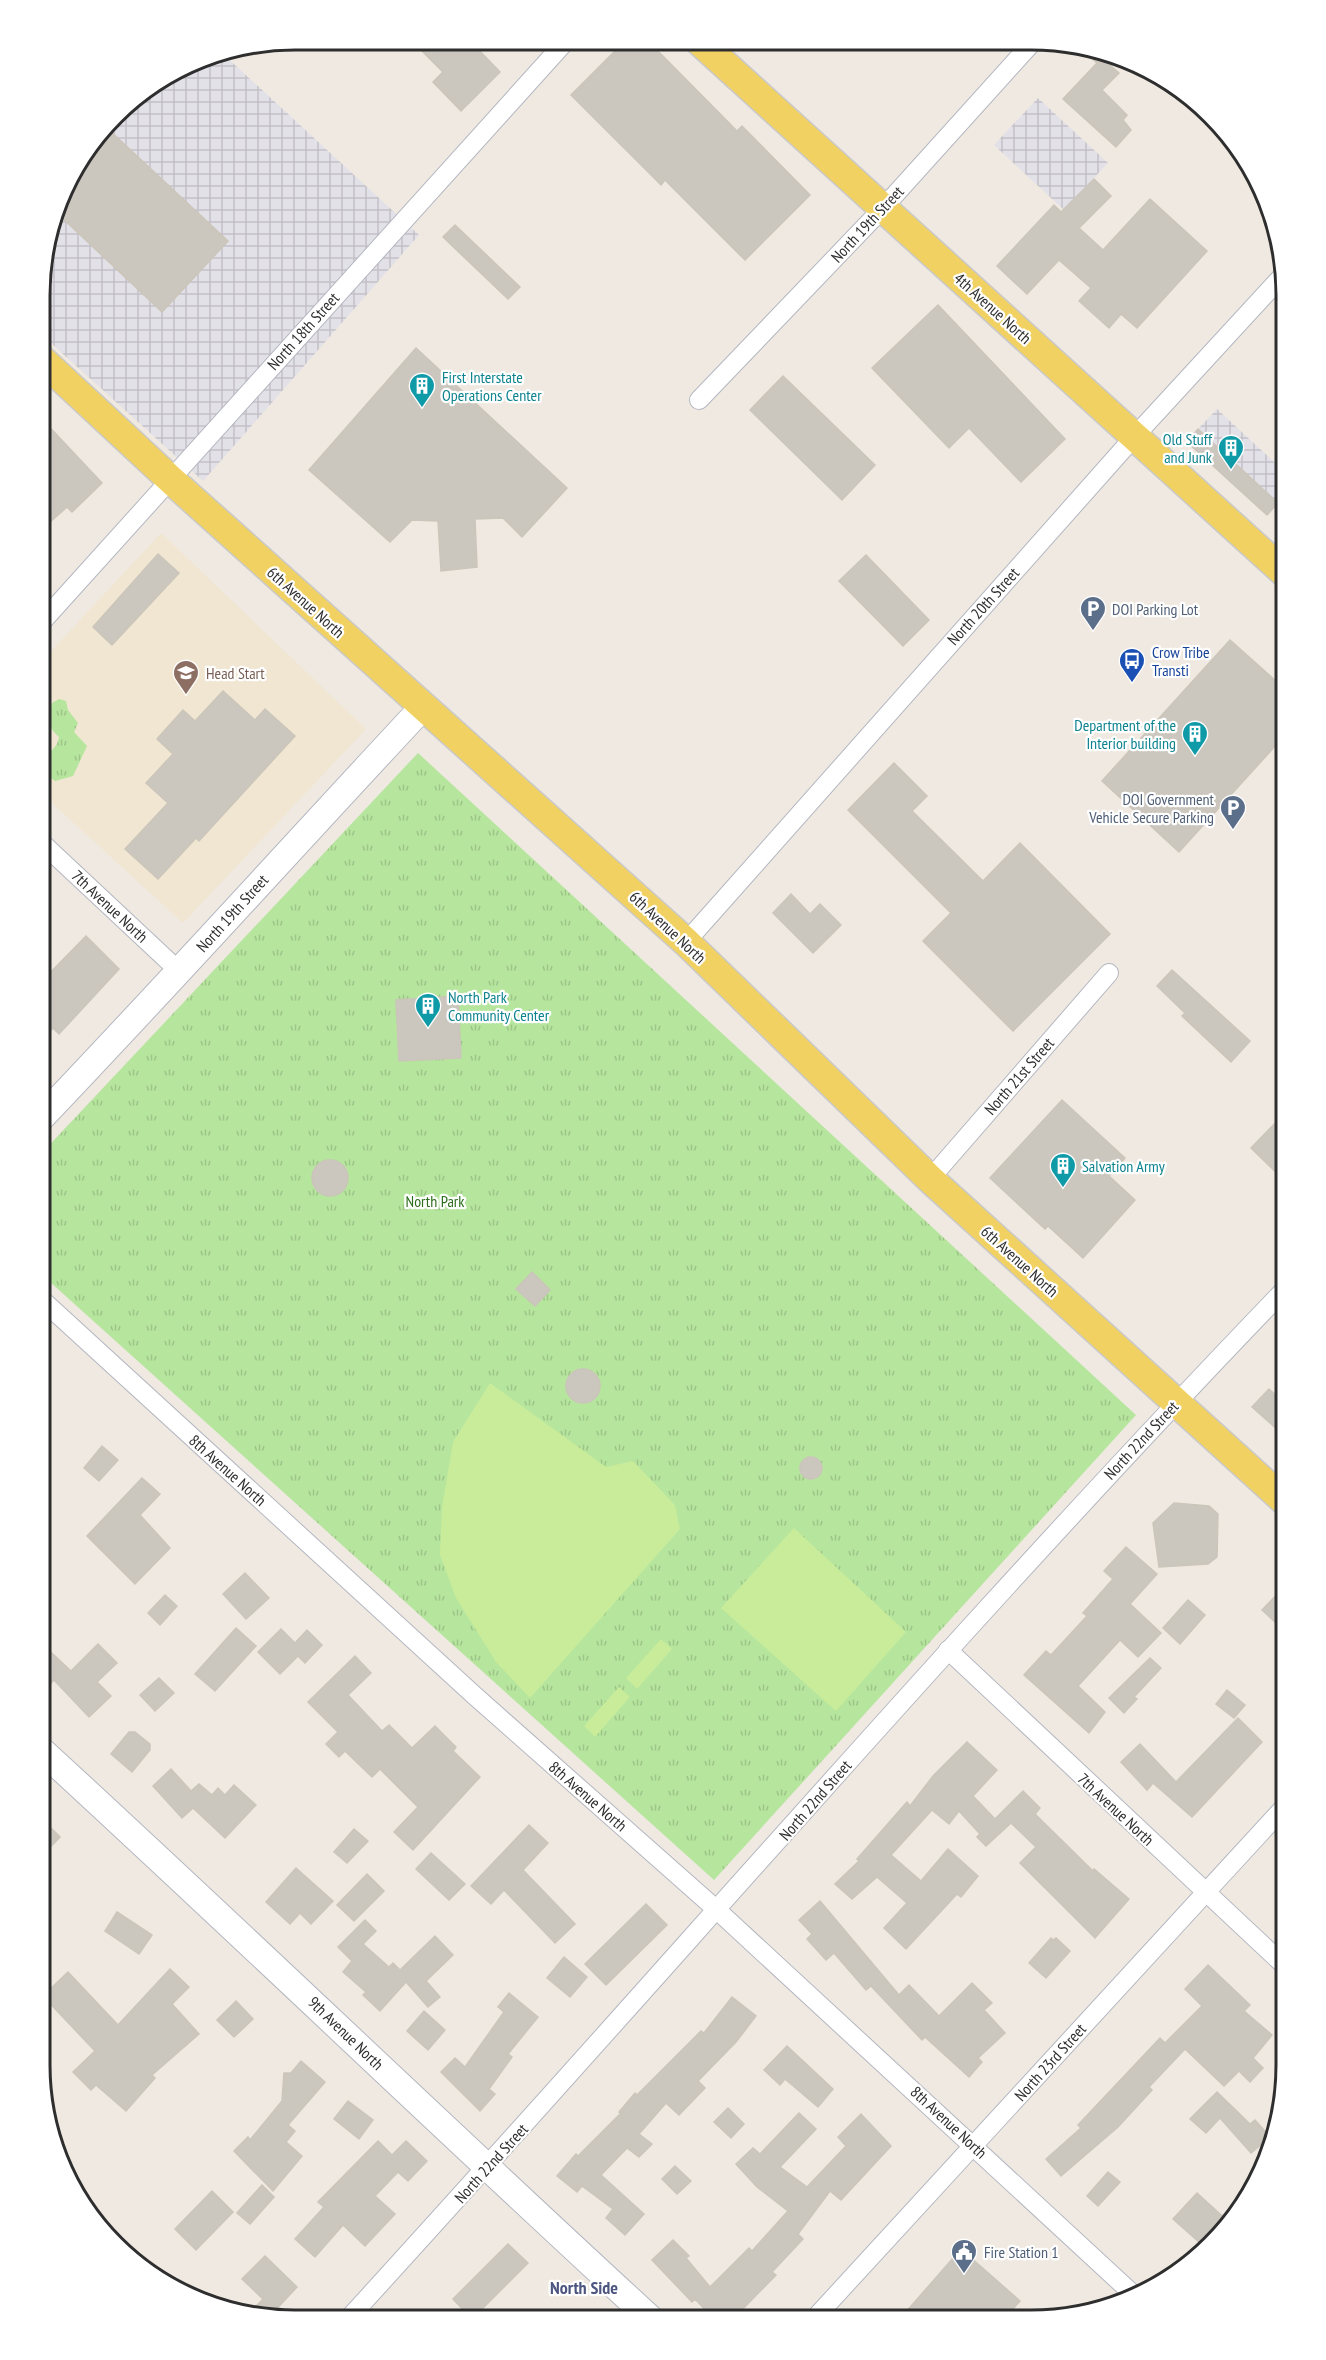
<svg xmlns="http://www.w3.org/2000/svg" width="1326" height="2360" font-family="'PT Sans Narrow',sans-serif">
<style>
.industrial{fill:url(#industrial-grid)}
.education{fill:#f0e6d1}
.grass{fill:url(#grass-tufts)}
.pitch{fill:#c9ec9a}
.building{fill:#cbc7bf;stroke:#cbc5ba;stroke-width:1.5}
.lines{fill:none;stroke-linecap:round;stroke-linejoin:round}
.street-casing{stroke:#b4b7c1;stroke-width:20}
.secondary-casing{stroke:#b4b7c1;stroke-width:28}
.primary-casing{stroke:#c9c9c9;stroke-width:31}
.street{stroke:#fff;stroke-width:18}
.secondary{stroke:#fff;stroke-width:26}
.primary{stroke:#f2d163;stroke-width:28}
.labels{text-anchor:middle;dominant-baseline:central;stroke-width:4.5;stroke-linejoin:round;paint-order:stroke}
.street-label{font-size:16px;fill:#2e2e2e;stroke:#fff}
.culture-label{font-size:16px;fill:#0d838f;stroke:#fff;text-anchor:start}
.service-label{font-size:16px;fill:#4e5e75;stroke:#fff;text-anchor:start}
.transit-label{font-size:16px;fill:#164399;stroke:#fff;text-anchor:start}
.education-label{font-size:16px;fill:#785e54;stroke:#fff;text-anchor:start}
.park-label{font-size:16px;fill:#2c6e1b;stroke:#fff}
.neighbourhood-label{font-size:18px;font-weight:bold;fill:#4d5680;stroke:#fff}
.rim{fill:none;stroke:#2e2e2e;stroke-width:3}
</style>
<defs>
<pattern id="industrial-grid" width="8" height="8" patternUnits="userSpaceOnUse" patternTransform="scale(1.5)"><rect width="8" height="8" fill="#e3e1e8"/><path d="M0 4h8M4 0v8" fill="none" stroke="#c3c1c7"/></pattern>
<pattern id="grass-tufts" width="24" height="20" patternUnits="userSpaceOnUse" patternTransform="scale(1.5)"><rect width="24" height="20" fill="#b6e59e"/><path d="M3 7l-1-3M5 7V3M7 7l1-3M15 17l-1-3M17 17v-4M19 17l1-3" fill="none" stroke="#9dc588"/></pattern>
</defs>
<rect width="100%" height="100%" fill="#efe9e1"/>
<g class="industrial">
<path d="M222,53L419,235L203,481L41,334V262L66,181L126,103L197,58Z"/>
<path d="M1038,98L1108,163L1064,210L994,145Z"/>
<path d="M1217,409L1287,474V487L1275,500L1198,429Z"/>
</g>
<path class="education" d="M161,533L366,729L183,923L41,793V662Z"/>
<g class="grass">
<path d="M59,699L66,701L68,710L78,723L74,732L87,746L73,776L55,781L44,773L41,764L57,744L59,737C46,725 48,720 52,703Z"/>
<path d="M418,753L1136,1415L714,1880L40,1273V1155Z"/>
</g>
<g class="pitch">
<path d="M490,1383L606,1467L633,1461L675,1505L680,1529L530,1698L496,1662L456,1598L440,1555L442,1507L453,1442Z"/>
<path d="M794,1528L906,1632L836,1711L721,1608Z"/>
<path d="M661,1639L672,1649L637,1689L626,1678Z"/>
<path d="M619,1687L630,1697L595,1737L584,1726Z"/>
</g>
<g class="building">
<path d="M411,40H469L500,72L461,111L433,82L443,72Z"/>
<path d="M625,41H648L737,131L742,126L810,195L745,260L665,180L661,185L571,95Z"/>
<path d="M1076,44L1119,57L1111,66L1119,73L1102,90L1127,115L1123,120L1131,130L1116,147L1063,99L1097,63Z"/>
<path d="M107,128L228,241L162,312L56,212L66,181Z"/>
<path d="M1094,179L1111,196L1079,228L1103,250L1150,199L1207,251L1137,328L1121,314L1109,328L1079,301L1091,288L1059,260L1027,294L997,266L1054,205L1061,212Z"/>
<path d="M455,225L520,287L508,299L443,237Z"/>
<path d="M938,305L1065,439L1021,482L969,428L949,448L872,368Z"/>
<path d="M416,348L567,488L522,537L503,518L475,519L477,567L441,571L438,521L412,520L390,542L309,470Z"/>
<path d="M783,376L875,465L842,500L750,410Z"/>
<path d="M41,418L102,483L72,512L67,507L41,530Z"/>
<path d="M1198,429L1278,503L1267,515L1187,442Z"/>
<path d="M158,554L179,573L112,645L93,627Z"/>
<path d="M866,555L929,620L903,646L839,581Z"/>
<path d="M1230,640L1287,691V733L1179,852L1102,781Z"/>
<path d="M223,691L255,720L265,709L295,736L199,841L196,838L158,879L125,849L168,803L146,783L173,754L157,739L183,710L195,721Z"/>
<path d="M894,763L927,796L912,811L983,881L1020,843L1110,934L1013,1031L923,941L951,913L848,810Z"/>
<path d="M791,894L810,914L820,904L841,925L813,953L773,913Z"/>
<path d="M86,936L119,969L59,1034L53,1028L40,1042V983Z"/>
<path d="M1172,970L1250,1041L1231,1062L1182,1016L1185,1013L1157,986Z"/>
<path d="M458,996L461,1058L399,1061L396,1000Z"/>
<path d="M1062,1100L1125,1158L1109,1176L1135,1200L1083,1258L1048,1226L1045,1229L990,1178Z"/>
<path d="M1287,1111V1183L1251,1148Z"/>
<circle cx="330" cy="1178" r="18"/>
<path d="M532,1272L550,1290L535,1306L516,1289Z"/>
<circle cx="583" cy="1386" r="17"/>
<path d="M1269,1389L1287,1405V1438L1252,1407Z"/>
<path d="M102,1446L118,1460L99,1481L84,1468Z"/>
<circle cx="811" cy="1468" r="11"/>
<path d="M142,1478L160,1494L140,1515L170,1548L135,1584L87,1536Z"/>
<path d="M1174,1503L1209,1506L1218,1514L1217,1557L1208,1564L1159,1567L1153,1523Z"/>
<path d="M1126,1547L1157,1574L1130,1604L1161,1633L1138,1657L1120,1640L1078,1686L1105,1712L1089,1733L1024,1675L1046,1651L1051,1655L1087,1616L1083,1613L1113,1579L1104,1571Z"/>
<path d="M245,1573L269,1598L246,1619L223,1594Z"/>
<path d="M1287,1584V1633L1262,1610Z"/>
<path d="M165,1595L177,1606L160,1625L148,1613Z"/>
<path d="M1188,1600L1205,1615L1180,1644L1163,1628Z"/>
<path d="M236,1628L256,1646L215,1691L195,1674Z"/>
<path d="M281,1629L295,1643L307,1630L322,1645L305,1663L298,1656L280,1674L258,1652Z"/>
<path d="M40,1642L71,1671L98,1644L117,1663L97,1682L111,1696L89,1717L54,1680L39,1696Z"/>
<path d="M355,1656L371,1673L348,1695L382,1731L389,1725L412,1748L435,1726L456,1747L453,1751L480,1777L413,1850L394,1832L418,1807L380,1769L372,1777L345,1751L339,1757L326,1744L338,1732L308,1702Z"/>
<path d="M1150,1658L1161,1668L1134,1697L1137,1699L1124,1713L1109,1698Z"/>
<path d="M159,1678L174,1693L155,1711L140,1695Z"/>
<path d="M1227,1690L1245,1705L1234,1718L1216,1704Z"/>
<path d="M1238,1718L1262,1742L1192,1817L1153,1783L1147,1790L1121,1762L1140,1744L1176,1782Z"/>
<path d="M129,1732H135L150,1744V1750L132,1772L111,1754Z"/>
<path d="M967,1742L997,1770L973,1796L995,1819L1023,1791L1040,1808L1035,1814L1093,1871L1094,1869L1129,1899L1095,1938L1020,1863L1036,1847L1011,1823L986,1846L977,1837L980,1834L959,1811L949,1824L932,1810L891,1855L921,1881L948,1849L978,1876L961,1897L957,1894L906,1949L884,1928L907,1903L877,1877L852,1899L835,1884L859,1861L857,1859L907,1802L910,1806L933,1776Z"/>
<path d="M171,1769L191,1791L199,1784L212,1795L218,1788L225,1795L234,1785L256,1805L225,1838L193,1808L182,1818L153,1786Z"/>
<path d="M39,1816L60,1837L39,1859Z"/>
<path d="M529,1825L548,1843L523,1870L575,1924L555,1943L504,1890L491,1904L471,1886Z"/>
<path d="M354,1829L368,1841L347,1863L334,1852Z"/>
<path d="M431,1853L465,1884L449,1900L416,1869Z"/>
<path d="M296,1868L333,1901L311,1924L300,1913L290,1924L266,1902Z"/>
<path d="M367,1874L384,1891L354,1921L337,1905Z"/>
<path d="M820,1901L899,1995L909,1985L939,2016L972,1983L992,2003L984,2010L1005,2033L978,2058L982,2062L969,2077L925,2037L922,2040L871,1986L866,1990L834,1953L826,1960L807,1939L812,1934L799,1920Z"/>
<path d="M646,1904L667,1925L606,1985L585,1964Z"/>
<path d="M117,1912L152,1935L139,1954L105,1931Z"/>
<path d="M365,1920L376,1931L363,1944L389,1967L393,1963L400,1970L435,1936L453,1955L426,1981L440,1997L428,2007L406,1982L380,2011L363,1995L366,1992L343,1972L352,1961L338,1947Z"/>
<path d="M1051,1938L1053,1940L1056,1938L1070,1951L1046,1978L1029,1963Z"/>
<path d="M564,1957L587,1977L570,1997L547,1978Z"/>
<path d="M1208,1965L1250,2005L1244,2011L1272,2035L1253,2058L1263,2068L1250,2082L1239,2071L1224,2086L1185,2049L1149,2087L1152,2090L1118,2127L1061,2176L1046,2159L1081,2128L1078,2125L1160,2038L1165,2043L1202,2006L1185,1989Z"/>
<path d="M170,1969L189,1987L172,2004L199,2034L152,2075L155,2078L126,2111L96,2085L91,2090L73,2072L95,2051L43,1996L68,1972L118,2025Z"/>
<path d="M509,1993L538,2017L508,2054L512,2057L489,2089L495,2094L480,2111L441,2072L455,2058L465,2067L504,2012L498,2007Z"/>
<path d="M732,1997L756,2016L736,2042L698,2081L705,2088L679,2115L666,2103L639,2134L652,2144L639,2157L627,2148L601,2175L644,2214L625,2235L606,2218L613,2209L582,2186L577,2192L557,2176L576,2154L578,2156L621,2113L619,2112L635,2093L637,2095L701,2031L704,2033Z"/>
<path d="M236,2001L253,2019L234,2037L217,2020Z"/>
<path d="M424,2011L445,2030L428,2050L407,2031Z"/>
<path d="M787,2046L833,2089L818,2107L785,2079L780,2085L764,2070Z"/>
<path d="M301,2061L325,2082L288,2125L295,2131L286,2142L302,2156L273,2191L234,2151L248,2137L250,2140L282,2101L284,2073H291Z"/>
<path d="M1217,2092L1250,2124L1255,2120L1270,2137L1251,2153L1220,2118L1206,2133L1190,2119Z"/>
<path d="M348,2101L373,2120L359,2139L334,2119Z"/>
<path d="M728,2108L744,2124L731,2138L714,2122Z"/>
<path d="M799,2113L816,2129L780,2167L807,2187L846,2146L838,2137L861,2114L891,2146L841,2200L830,2191L798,2234L803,2239L772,2272L776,2275L732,2320H715L695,2299L692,2302L652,2260L673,2240L689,2256L686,2258L710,2287L749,2248L752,2251L788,2211L757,2187L736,2164L753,2148L760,2154Z"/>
<path d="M378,2141L392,2155L406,2141L427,2161L408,2181L398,2172L375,2196L395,2214L365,2246L343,2225L315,2257L295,2239L324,2207L318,2202Z"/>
<path d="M675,2166L691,2181L677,2194L662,2179Z"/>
<path d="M1108,2172L1120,2182L1098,2206L1087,2196Z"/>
<path d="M262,2185L274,2197L250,2224L237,2213Z"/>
<path d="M212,2191L233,2212L196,2250L175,2229Z"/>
<path d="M1197,2193L1231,2224L1216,2239L1209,2233L1200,2243L1173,2219Z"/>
<path d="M508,2244L528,2263L472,2319L453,2299Z"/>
<path d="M961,2249L1020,2301L1002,2321H898Z"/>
<path d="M265,2256L297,2287L267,2319H261L248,2315L263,2299L242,2279Z"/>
</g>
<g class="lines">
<defs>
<g id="street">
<path d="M699,400L883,208L1031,44"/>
<path d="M41,623L566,41"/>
<path d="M40,841L180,972"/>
<path d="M686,942L1134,437L1284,274"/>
<path d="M930,1179L1109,973"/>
<path d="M40,1298L475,1696L717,1910L1135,2296"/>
<path d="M948,1650L1286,1967"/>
<path d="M348,2319C662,1976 964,1622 1287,1287"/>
<path d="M813,2320L1287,1804"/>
</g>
<g id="secondary">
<path d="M40,1119C170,983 295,844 423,707"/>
<path d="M39,1748C245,1937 446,2131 652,2320"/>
</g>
<g id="primary">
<path d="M699,41L1287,575"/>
<path d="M41,359L170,479L686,942L930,1179L1287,1503"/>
</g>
</defs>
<use href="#street" class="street-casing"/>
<use href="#secondary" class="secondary-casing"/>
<use href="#primary" class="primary-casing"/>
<use href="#street" class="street"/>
<use href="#secondary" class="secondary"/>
<use href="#primary" class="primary"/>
</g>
<defs>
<symbol id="building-pin" viewBox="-11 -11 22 30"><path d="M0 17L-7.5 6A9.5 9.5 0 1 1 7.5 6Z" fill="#0f9aa8" stroke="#fff"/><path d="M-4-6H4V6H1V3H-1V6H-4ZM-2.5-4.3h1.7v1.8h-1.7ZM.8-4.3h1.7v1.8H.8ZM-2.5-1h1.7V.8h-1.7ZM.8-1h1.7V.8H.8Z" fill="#fff"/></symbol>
<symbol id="parking-pin" viewBox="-11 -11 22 30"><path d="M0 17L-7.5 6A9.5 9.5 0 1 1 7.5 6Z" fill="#5c6f8a" stroke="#fff"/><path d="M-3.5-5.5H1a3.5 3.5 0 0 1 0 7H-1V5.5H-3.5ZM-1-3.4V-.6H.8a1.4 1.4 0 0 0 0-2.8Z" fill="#fff"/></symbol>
<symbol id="bus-pin" viewBox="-11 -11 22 30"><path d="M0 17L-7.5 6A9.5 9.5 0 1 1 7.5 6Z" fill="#1a4fb4" stroke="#fff"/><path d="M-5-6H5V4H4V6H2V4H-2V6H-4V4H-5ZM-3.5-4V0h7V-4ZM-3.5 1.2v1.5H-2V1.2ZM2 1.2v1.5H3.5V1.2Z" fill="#fff"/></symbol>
<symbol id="school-pin" viewBox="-11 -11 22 30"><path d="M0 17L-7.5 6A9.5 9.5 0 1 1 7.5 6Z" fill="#8d6e63" stroke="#fff"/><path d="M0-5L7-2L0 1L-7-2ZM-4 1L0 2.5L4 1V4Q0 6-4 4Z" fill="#fff"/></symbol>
<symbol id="civic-pin" viewBox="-11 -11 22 30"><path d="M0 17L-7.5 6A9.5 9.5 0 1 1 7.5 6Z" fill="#5c6f8a" stroke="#fff"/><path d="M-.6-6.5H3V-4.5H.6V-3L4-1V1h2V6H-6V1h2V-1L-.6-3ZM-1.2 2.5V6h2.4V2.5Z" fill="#fff"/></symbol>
</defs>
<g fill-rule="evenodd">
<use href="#building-pin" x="407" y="371" width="30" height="40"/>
<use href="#building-pin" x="1216" y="433" width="30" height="40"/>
<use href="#parking-pin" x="1078" y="594" width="30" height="40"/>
<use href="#bus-pin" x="1117" y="646" width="30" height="40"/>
<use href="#school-pin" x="171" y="658" width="30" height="40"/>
<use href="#building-pin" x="1180" y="719" width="30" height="40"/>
<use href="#parking-pin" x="1218" y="793" width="30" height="40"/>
<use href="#building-pin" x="413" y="991" width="30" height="40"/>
<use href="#building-pin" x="1048" y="1151" width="30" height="40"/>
<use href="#civic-pin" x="949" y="2237" width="30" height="40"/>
</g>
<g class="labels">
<g class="street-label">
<text transform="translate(867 224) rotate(-47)">North 19th Street</text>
<text transform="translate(993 308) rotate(42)">4th Avenue North</text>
<text transform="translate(303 331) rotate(-48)">North 18th Street</text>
<text transform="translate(306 602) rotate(42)">6th Avenue North</text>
<text transform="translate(983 606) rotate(-48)">North 20th Street</text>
<text transform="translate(110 906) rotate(43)">7th Avenue North</text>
<text transform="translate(232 913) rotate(-48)">North 19th Street</text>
<text transform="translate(668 927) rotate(43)">6th Avenue North</text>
<text transform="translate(1019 1076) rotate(-49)">North 21st Street</text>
<text transform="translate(1020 1261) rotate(42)">6th Avenue North</text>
<text transform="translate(1141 1440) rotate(-47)">North 22nd Street</text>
<text transform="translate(228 1470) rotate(42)">8th Avenue North</text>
<text transform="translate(588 1796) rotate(41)">8th Avenue North</text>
<text transform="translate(815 1800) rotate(-49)">North 22nd Street</text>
<text transform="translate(1116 1809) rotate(43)">7th Avenue North</text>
<text transform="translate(346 2033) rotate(44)">9th Avenue North</text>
<text transform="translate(1050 2062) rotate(-48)">North 23rd Street</text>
<text transform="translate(949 2122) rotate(43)">8th Avenue North</text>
<text transform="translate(491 2163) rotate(-48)">North 22nd Street</text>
</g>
<g class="culture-label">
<text x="442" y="377">First Interstate<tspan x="442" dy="18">Operations Center</tspan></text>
<text x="1212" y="439" text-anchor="end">Old Stuff<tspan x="1212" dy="18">and Junk</tspan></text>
<text x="1176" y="725" text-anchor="end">Department of the<tspan x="1176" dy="18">Interior building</tspan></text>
<text x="448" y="997">North Park<tspan x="448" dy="18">Community Center</tspan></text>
<text x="1082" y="1166">Salvation Army</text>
</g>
<g class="service-label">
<text x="1112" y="609">DOI Parking Lot</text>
<text x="1214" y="799" text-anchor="end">DOI Government<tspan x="1214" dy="18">Vehicle Secure Parking</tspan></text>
<text x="984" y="2252">Fire Station 1</text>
</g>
<g class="transit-label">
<text x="1152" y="652">Crow Tribe<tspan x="1152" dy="18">Transti</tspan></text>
</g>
<g class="education-label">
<text x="206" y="673">Head Start</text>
</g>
<g class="park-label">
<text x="435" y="1201">North Park</text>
</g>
<g class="neighbourhood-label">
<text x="584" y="2287">North Side</text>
</g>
</g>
<path d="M0 0H1326V2360H0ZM295 50H1031A245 245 0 0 1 1276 295V2065A245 245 0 0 1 1031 2310H295A245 245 0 0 1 50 2065V295A245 245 0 0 1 295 50Z" fill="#fff" fill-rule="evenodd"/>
<path class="rim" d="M295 50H1031A245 245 0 0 1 1276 295V2065A245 245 0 0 1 1031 2310H295A245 245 0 0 1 50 2065V295A245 245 0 0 1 295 50Z"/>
</svg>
